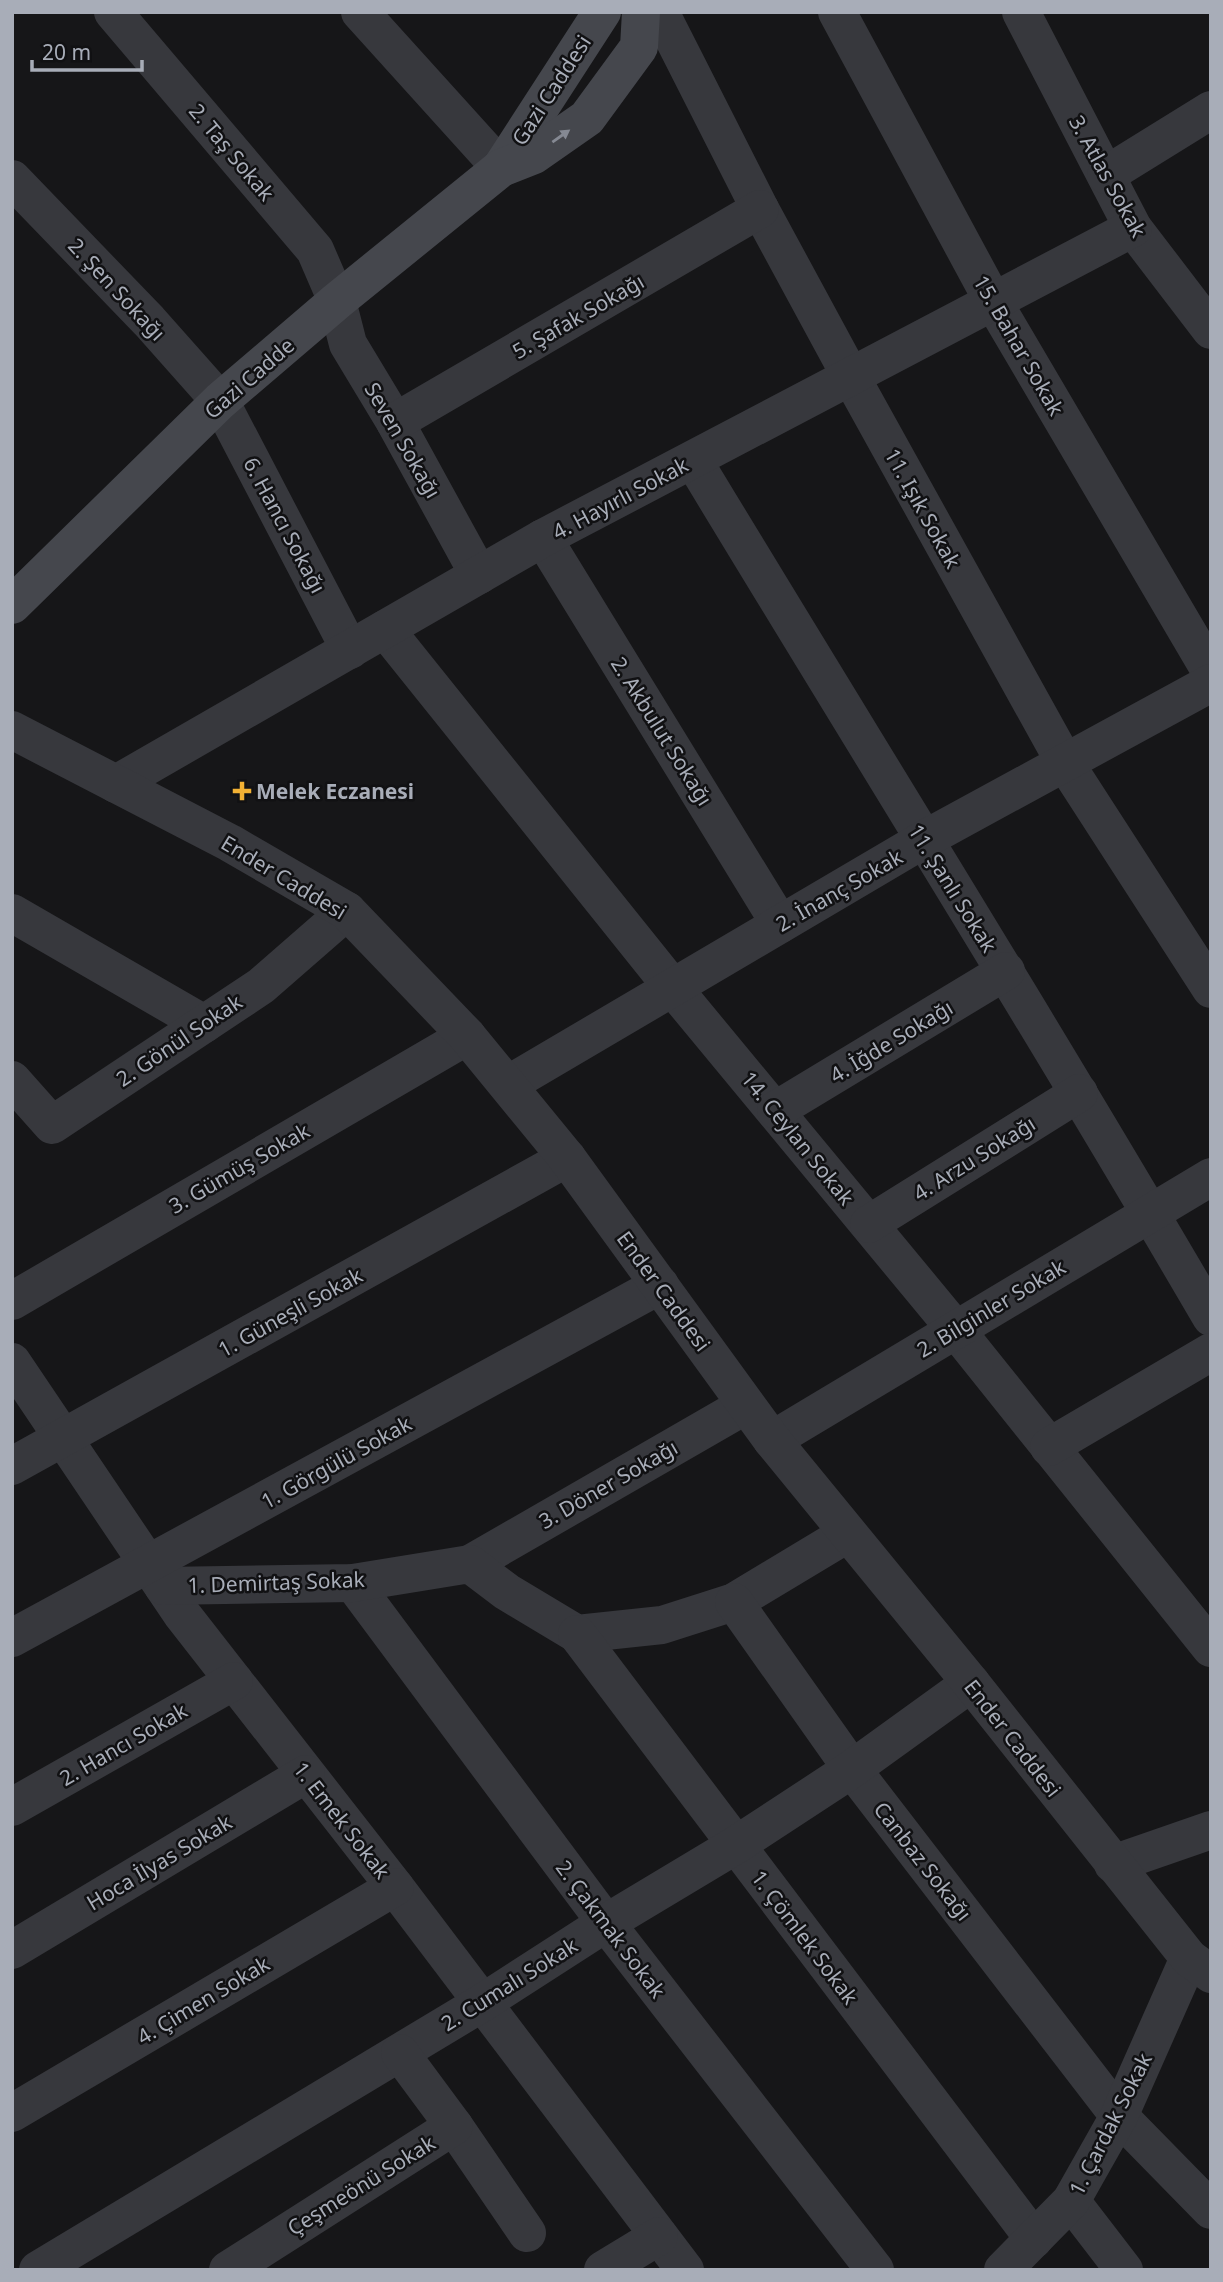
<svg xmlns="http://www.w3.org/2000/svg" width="1223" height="2282" font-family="'Noto Sans',sans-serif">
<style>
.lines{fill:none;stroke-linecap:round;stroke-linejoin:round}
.minor{stroke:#37383d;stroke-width:38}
.tertiary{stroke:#37383d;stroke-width:38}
.secondary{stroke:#45474d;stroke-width:38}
.oneway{fill:#858993}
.poi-dot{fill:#f2b134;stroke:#111113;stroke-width:2.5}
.labels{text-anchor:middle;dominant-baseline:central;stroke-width:5;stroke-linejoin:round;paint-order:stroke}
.street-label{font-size:21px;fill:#a8adb8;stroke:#111113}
.poi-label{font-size:21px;font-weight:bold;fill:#a8adb8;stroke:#111113;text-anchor:start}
</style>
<rect width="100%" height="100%" fill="#161618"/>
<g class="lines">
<g class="minor">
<path d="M113,12L315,250L337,301L348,344L395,422L479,575"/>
<path d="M360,12L501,168"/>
<path d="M660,12L760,209L851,377L1065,763L1211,989"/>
<path d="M837,12L994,303L1211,672"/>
<path d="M1021,12L1133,228L1211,330"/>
<path d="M1106,175L1211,110"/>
<path d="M12,179L149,321L220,401L350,650"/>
<path d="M395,422L760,209"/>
<path d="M693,460C866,746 1043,1029 1211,1317"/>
<path d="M543,538L780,924"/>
<path d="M385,629L673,988L956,1330L1211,1648"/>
<path d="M116,784L543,538L1133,228"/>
<path d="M12,913L204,1024"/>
<path d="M12,1080L52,1125L261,986L347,911"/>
<path d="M509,1084L923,840L1211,683"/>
<path d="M776,1110L1006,971"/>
<path d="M869,1224L1079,1093"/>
<path d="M12,1301L467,1036"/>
<path d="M12,1362L181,1613L395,1887L685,2270"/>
<path d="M772,1440L1211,1177"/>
<path d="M1049,1447L1211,1352"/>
<path d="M12,1466L567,1158"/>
<path d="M470,1564L746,1405"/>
<path d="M353,1583L606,1923L875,2270"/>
<path d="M163,1586L353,1583L470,1564L507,1592L577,1634L662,1625L734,1602L847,1534"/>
<path d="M734,1602L852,1769L1119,2116L1211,2210"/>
<path d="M577,1634L1034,2239"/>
<path d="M12,1638L660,1285"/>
<path d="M12,1807L234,1681"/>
<path d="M1113,1864L1211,1830"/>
<path d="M12,1950L306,1774"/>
<path d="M12,2113L395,1887"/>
<path d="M454,2126L527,2233"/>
<path d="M1071,2201L1124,2270"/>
<path d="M38,2270L482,2003L606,1923L736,1845L852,1769L971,1683"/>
<path d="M228,2270L454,2126L400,2053"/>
<path d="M603,2270L659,2236"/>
<path d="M1003,2270L1071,2201L1119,2116L1189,1958"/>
</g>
<path class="tertiary" d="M12,730L230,843L347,911L467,1036L567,1158L772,1440L971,1683L1189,1958L1211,1974"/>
<g class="secondary">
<path d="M501,168L602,12"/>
<path d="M12,605L220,401L337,301L501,168L534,155L587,118L639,47L641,12"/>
</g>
</g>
<defs><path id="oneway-solid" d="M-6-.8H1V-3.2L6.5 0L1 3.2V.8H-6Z" transform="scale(1.75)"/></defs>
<use class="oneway" href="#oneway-solid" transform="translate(561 136) rotate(-35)"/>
<path class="poi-dot" d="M238.5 780.5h7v7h7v7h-7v7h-7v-7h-7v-7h7z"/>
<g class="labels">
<g class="street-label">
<text transform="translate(551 90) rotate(-57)">Gazi Caddesi</text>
<text transform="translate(232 152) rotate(50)">2. Taş Sokak</text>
<text transform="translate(1108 176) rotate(61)">3. Atlas Sokak</text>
<text transform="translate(117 289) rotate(47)">2. Şen Sokağı</text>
<text transform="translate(578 316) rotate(-30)">5. Şafak Sokağı</text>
<text transform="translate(1019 345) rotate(60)">15. Bahar Sokak</text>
<text transform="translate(249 378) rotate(-41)">Gazi Cadde</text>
<text transform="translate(403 440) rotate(60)">Seven Sokağı</text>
<text transform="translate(620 498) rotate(-28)">4. Hayırlı Sokak</text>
<text transform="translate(923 508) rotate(61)">11. Işık Sokak</text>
<text transform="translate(285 525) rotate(62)">6. Hancı Sokağı</text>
<text transform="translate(662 731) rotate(58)">2. Akbulut Sokağı</text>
<text transform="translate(284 877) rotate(31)">Ender Caddesi</text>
<text transform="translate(953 888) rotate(58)">11. Şanlı Sokak</text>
<text transform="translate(839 890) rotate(-30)">2. İnanç Sokak</text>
<text transform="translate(179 1040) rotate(-34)">2. Gönül Sokak</text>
<text transform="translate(891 1041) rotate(-31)">4. İğde Sokağı</text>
<text transform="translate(798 1138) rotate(51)">14. Ceylan Sokak</text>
<text transform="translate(974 1158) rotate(-32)">4. Arzu Sokağı</text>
<text transform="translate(239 1168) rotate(-30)">3. Gümüş Sokak</text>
<text transform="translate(664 1291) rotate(54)">Ender Caddesi</text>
<text transform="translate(991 1308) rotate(-31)">2. Bilginler Sokak</text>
<text transform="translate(290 1312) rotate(-29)">1. Güneşli Sokak</text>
<text transform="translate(336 1462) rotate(-29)">1. Görgülü Sokak</text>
<text transform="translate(608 1484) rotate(-30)">3. Döner Sokağı</text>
<text transform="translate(276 1582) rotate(-2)">1. Demirtaş Sokak</text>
<text transform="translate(1013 1738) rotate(52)">Ender Caddesi</text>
<text transform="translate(123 1744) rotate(-30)">2. Hancı Sokak</text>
<text transform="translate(342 1820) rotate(52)">1. Emek Sokak</text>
<text transform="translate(923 1861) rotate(52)">Canbaz Sokağı</text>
<text transform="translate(159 1862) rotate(-31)">Hoca İlyas Sokak</text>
<text transform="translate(611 1929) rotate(53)">2. Çakmak Sokak</text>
<text transform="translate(805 1937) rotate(53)">1. Çömlek Sokak</text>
<text transform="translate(509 1984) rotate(-32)">2. Cumalı Sokak</text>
<text transform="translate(203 2000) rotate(-31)">4. Çimen Sokak</text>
<text transform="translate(1110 2124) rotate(-63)">1. Çardak Sokak</text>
<text transform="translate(361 2185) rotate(-32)">Çeşmeönü Sokak</text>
</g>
<g class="poi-label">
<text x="256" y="791">Melek Eczanesi</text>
</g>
</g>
<rect width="1223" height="2282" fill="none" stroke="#a8adb8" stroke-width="28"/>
<path d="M32 60v10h110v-10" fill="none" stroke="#a8adb8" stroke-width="3.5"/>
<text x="42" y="60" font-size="21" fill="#a8adb8" stroke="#111113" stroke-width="5" paint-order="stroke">20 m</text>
</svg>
